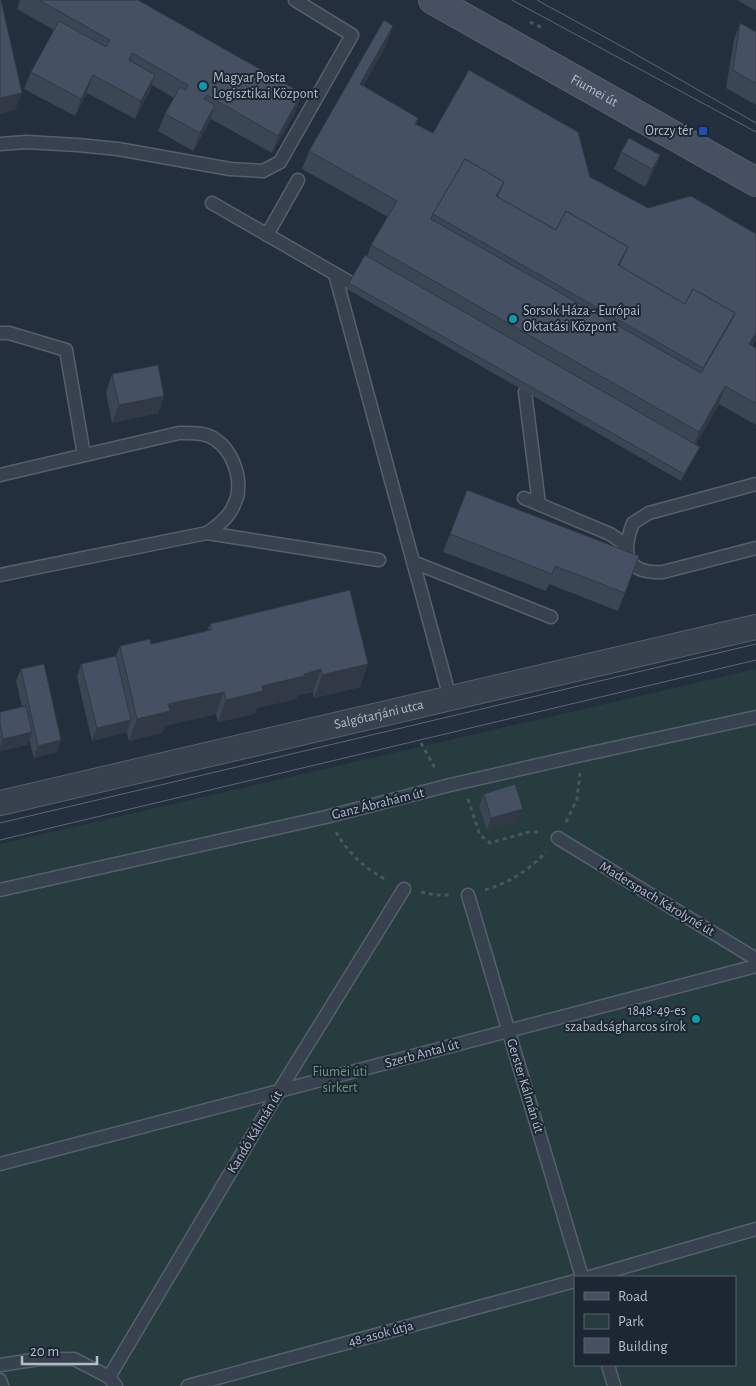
<svg xmlns="http://www.w3.org/2000/svg" width="756" height="1386" font-family="'Alegreya Sans',sans-serif">
<style>
.green{fill:#263c3f;fill-rule:evenodd}
.lines{fill:none;stroke-linecap:round;stroke-linejoin:round}
.lane-casing{stroke:#565f6c;stroke-width:15}
.street-casing{stroke:#565f6c;stroke-width:26}
.secondary-casing{stroke:#565f6c;stroke-width:30}
.path{stroke:#44595c;stroke-width:3;stroke-dasharray:4 4;stroke-linecap:butt}
.lane{stroke:#38414e;stroke-width:12}
.street{stroke:#38414e;stroke-width:24}
.secondary{stroke:#465061;stroke-width:28}
.tram{stroke:#5a6575;stroke-width:1}
.wall{fill:#3b4654}
.shaded-wall{fill:#303945}
.building{fill:#455162;stroke:#303945;fill-rule:evenodd}
.culture-dot{fill:#0f9aa8;stroke:#1d2633;stroke-width:2}
.transit-dot{fill:#1a4fb4;stroke:#1d2633;stroke-width:2}
.labels{text-anchor:middle;dominant-baseline:central;stroke-width:4;stroke-linejoin:round;paint-order:stroke}
.poi-label{font-size:14px;fill:#b4bcc9;stroke:#1d2633;text-anchor:start}
.street-label{font-size:14px;fill:#b4bcc9;stroke:#1d2633}
.park-label{font-size:14px;fill:#6b9a76;stroke:#1d2633}
</style>
<rect width="100%" height="100%" fill="#242f3e"/>
<path class="green" d="M756,669V1386H0V844ZM575,1277H735V1365H575Z"/>
<g class="lines">
<defs>
<g id="lane">
<path d="M0,144L26,142L78,145L118,149L230,169L263,171L280,162L352,35L295,0"/>
<path d="M212,203L351,283"/>
<path d="M267,235L298,180"/>
<path d="M335,274L450,698"/>
<path d="M0,333H9L66,350L84,455"/>
<path d="M525,392L539,504"/>
<path d="M0,475L179,433C191,433 206,432 216,440C231,450 240,473 238,491C238,496 234,505 232,509C226,520 216,527 207,533L0,575"/>
<path d="M756,484L649,513L633,523C621,554 626,574 663,572L756,548"/>
<path d="M524,498L610,534L626,545"/>
<path d="M207,533L379,560"/>
<path d="M413,562L551,617"/>
<path d="M558,838L756,959"/>
<path d="M0,890L326,817L450,785L582,755L756,717"/>
<path d="M468,895L582,1277"/>
<path d="M0,1164L756,966"/>
<path d="M590,1277L756,1229"/>
<path d="M0,1365L39,1359H74L109,1377L116,1386"/>
<path d="M608,1365L614,1386"/>
<path d="M109,1377L279,1091L404,889"/>
<path d="M0,1380L2,1386"/>
<path d="M188,1386L575,1281"/>
</g>
<g id="street">
<path id="s1" d="M0,803L756,627"/>
</g>
<g id="secondary">
<path id="s2" d="M433,0L756,182"/>
</g>
</defs>
<use href="#lane" class="lane-casing"/>
<use href="#street" class="street-casing"/>
<use href="#secondary" class="secondary-casing"/>
<g class="path">
<path d="M530,22L543,28"/>
<path d="M421,743L436,770"/>
<path d="M468,799L480,835L490,843L529,832H542"/>
<path d="M566,822L577,799L580,773"/>
<path d="M336,832C348,853 365,869 387,880"/>
<path d="M485,890C509,883 529,870 546,852"/>
<path d="M421,892L435,895H449"/>
</g>
<use href="#lane" class="lane"/>
<use href="#street" class="street"/>
<use href="#secondary" class="secondary"/>
<g class="tram">
<path d="M512,0L756,132"/>
<path d="M537,0L630,51L756,123"/>
<path d="M0,823L756,644"/>
<path d="M0,840L756,660"/>
</g>
</g>
<g class="wall">
<path d="M20,0H138L296,111L272,153L211,119L209,123L193,151L158,131L165,114L174,98L152,85L149,93L135,119L87,93L75,116L24,89L31,72L54,30L17,9Z"/>
<path d="M737,0H756V11Z"/>
<path d="M740,23L756,32V105L726,88L734,40Z"/>
<path d="M387,44L363,86L418,118L416,124L433,133L590,177L648,208L756,234V339L752,346L756,348V425L719,404L696,444L700,447L697,453L681,481L347,289L349,283L367,257L371,245L388,217L302,169L309,151Z"/>
<path d="M621,152L660,155L653,173L645,187L614,169Z"/>
<path d="M112,374L164,396L158,413L112,423L106,392Z"/>
<path d="M450,534L639,556L618,611L549,584L546,591L443,552Z"/>
<path d="M210,624L360,687L314,698L313,692L298,695L296,699L257,708L255,714L218,722L216,714L165,726L162,733L129,741L127,732L92,741L77,677L81,664L116,656L120,646L151,644L207,631Z"/>
<path d="M21,669L57,752L34,758L29,739L27,745L0,751V712L22,707L16,681Z"/>
<path d="M484,794L518,821L487,830L479,806Z"/>
</g>
<g class="shaded-wall">
<path d="M393,26L387,44L353,102L360,84Z"/>
<path d="M93,75L87,93L75,116L81,99Z"/>
<path d="M155,75L149,93L135,119L141,101Z"/>
<path d="M22,93L15,110L0,114V98Z"/>
<path d="M302,93L296,111L272,153L278,136Z"/>
<path d="M215,105L209,123L193,151L200,133Z"/>
<path d="M660,155L653,173L645,187L652,169Z"/>
<path d="M756,333V339L743,362L749,344Z"/>
<path d="M725,386L719,404L692,450L699,432Z"/>
<path d="M164,396L158,413L112,423L119,405Z"/>
<path d="M700,447L697,453L681,481L684,474Z"/>
<path d="M368,664L360,687L314,698L322,675Z"/>
<path d="M321,669L313,692L298,695L296,699L257,708L255,714L218,722L226,700L262,686L304,674Z"/>
<path d="M224,692L216,714L165,726L162,733L129,741L137,719L168,704Z"/>
<path d="M131,720L127,732L92,741L97,728Z"/>
<path d="M32,732L27,745L0,751V748L3,739Z"/>
<path d="M61,740L57,752L34,758L38,746Z"/>
<path d="M523,809L518,821L487,830L491,818Z"/>
</g>
<g class="building">
<path d="M0,0H1L22,93L0,98Z"/>
<path d="M39,0H138L302,93L278,136L207,95L204,99L215,105L200,133L165,114L180,87L185,90L188,85L132,53L129,60L155,75L141,101L93,75L81,99L31,72L59,21L106,47L110,40Z"/>
<path d="M384,20L393,26L360,84L418,118L415,124L433,133L469,70L578,132L590,177L648,208L691,196L756,234V333L749,344L756,348V404L725,386L699,432L371,245L397,201L309,151ZM465,159L504,182L497,197L556,230L566,211L628,247L619,266L685,304L693,289L735,313L733,318L701,373L431,219L433,214Z"/>
<path d="M740,23L756,32V84L733,70Z"/>
<path d="M629,138L660,155L652,169L621,152Z"/>
<path d="M465,159L504,182L496,196L556,230L566,211L628,247L618,265L685,304L693,289L735,313L703,368L433,214Z"/>
<path d="M365,255L700,447L684,474L349,283Z"/>
<path d="M158,365L164,396L119,405L112,374Z"/>
<path d="M467,490L639,556L625,593L555,566L552,574L450,534Z"/>
<path d="M350,590L368,664L322,675L321,669L304,674V676L262,686L263,691L226,700L224,692L168,704L170,711L137,719L120,646L150,639L151,644L211,630L210,624Z"/>
<path d="M116,656L131,720L97,728L81,664Z"/>
<path d="M44,664L61,740L38,746L21,669Z"/>
<path d="M26,706L32,732L3,739L0,724V712Z"/>
<path d="M515,784L523,809L491,818L484,794Z"/>
</g>
<g class="culture-dot">
<circle cx="203" cy="86" r="5"/>
<circle cx="513" cy="319" r="5"/>
<circle cx="696" cy="1019" r="5"/>
</g>
<rect class="transit-dot" x="698" y="126" width="10" height="10" rx="2.5"/>
<g class="labels">
<g class="poi-label">
<text x="213" y="78">Magyar Posta<tspan x="213" dy="16">Logisztikai Központ</tspan></text>
<text x="693" y="131" text-anchor="end">Orczy tér</text>
<text x="523" y="311">Sorsok Háza - Európai<tspan x="523" dy="16">Oktatási Központ</tspan></text>
<text x="686" y="1011" text-anchor="end">1848-49-es<tspan x="686" dy="16">szabadságharcos sírok</tspan></text>
</g>
<g class="street-label">
<text stroke="none"><textPath href="#s2" startOffset="185">Fiumei út</textPath></text>
<text stroke="none"><textPath href="#s1" startOffset="389">Salgótarjáni utca</textPath></text>
<text transform="translate(378 804) rotate(-14)">Ganz Ábrahám út</text>
<text transform="translate(657 899) rotate(31)">Maderspach Károlyné út</text>
<text transform="translate(422 1054) rotate(-15)">Szerb Antal út</text>
<text transform="translate(525 1086) rotate(73)">Gerster Kálmán út</text>
<text transform="translate(255 1132) rotate(-59)">Kandó Kálmán út</text>
<text transform="translate(381 1334) rotate(-15)">48-asok útja</text>
</g>
<g class="park-label">
<text x="340" y="1072">Fiumei úti<tspan x="340" dy="16">sírkert</tspan></text>
</g>
</g>
<rect x="574" y="1276" width="162" height="90" fill="#1d2633" stroke="#59626f"/>
<rect x="584" y="1292" width="25" height="8" fill="#465061" stroke="#59626f"/>
<text x="618" y="1301" font-size="15" fill="#b4bcc9">Road</text>
<rect x="584" y="1314" width="25" height="15" fill="#263c3f" stroke="#59626f"/>
<text x="618" y="1326" font-size="15" fill="#b4bcc9">Park</text>
<rect x="584" y="1338" width="25" height="15" fill="#455162" stroke="#59626f"/>
<text x="618" y="1351" font-size="15" fill="#b4bcc9">Building</text>
<path d="M22 1356v8h75v-8" fill="none" stroke="#b4bcc9" stroke-width="2.5"/>
<text x="30" y="1356" font-size="15" fill="#b4bcc9" stroke="#1d2633" stroke-width="4" paint-order="stroke">20 m</text>
</svg>
